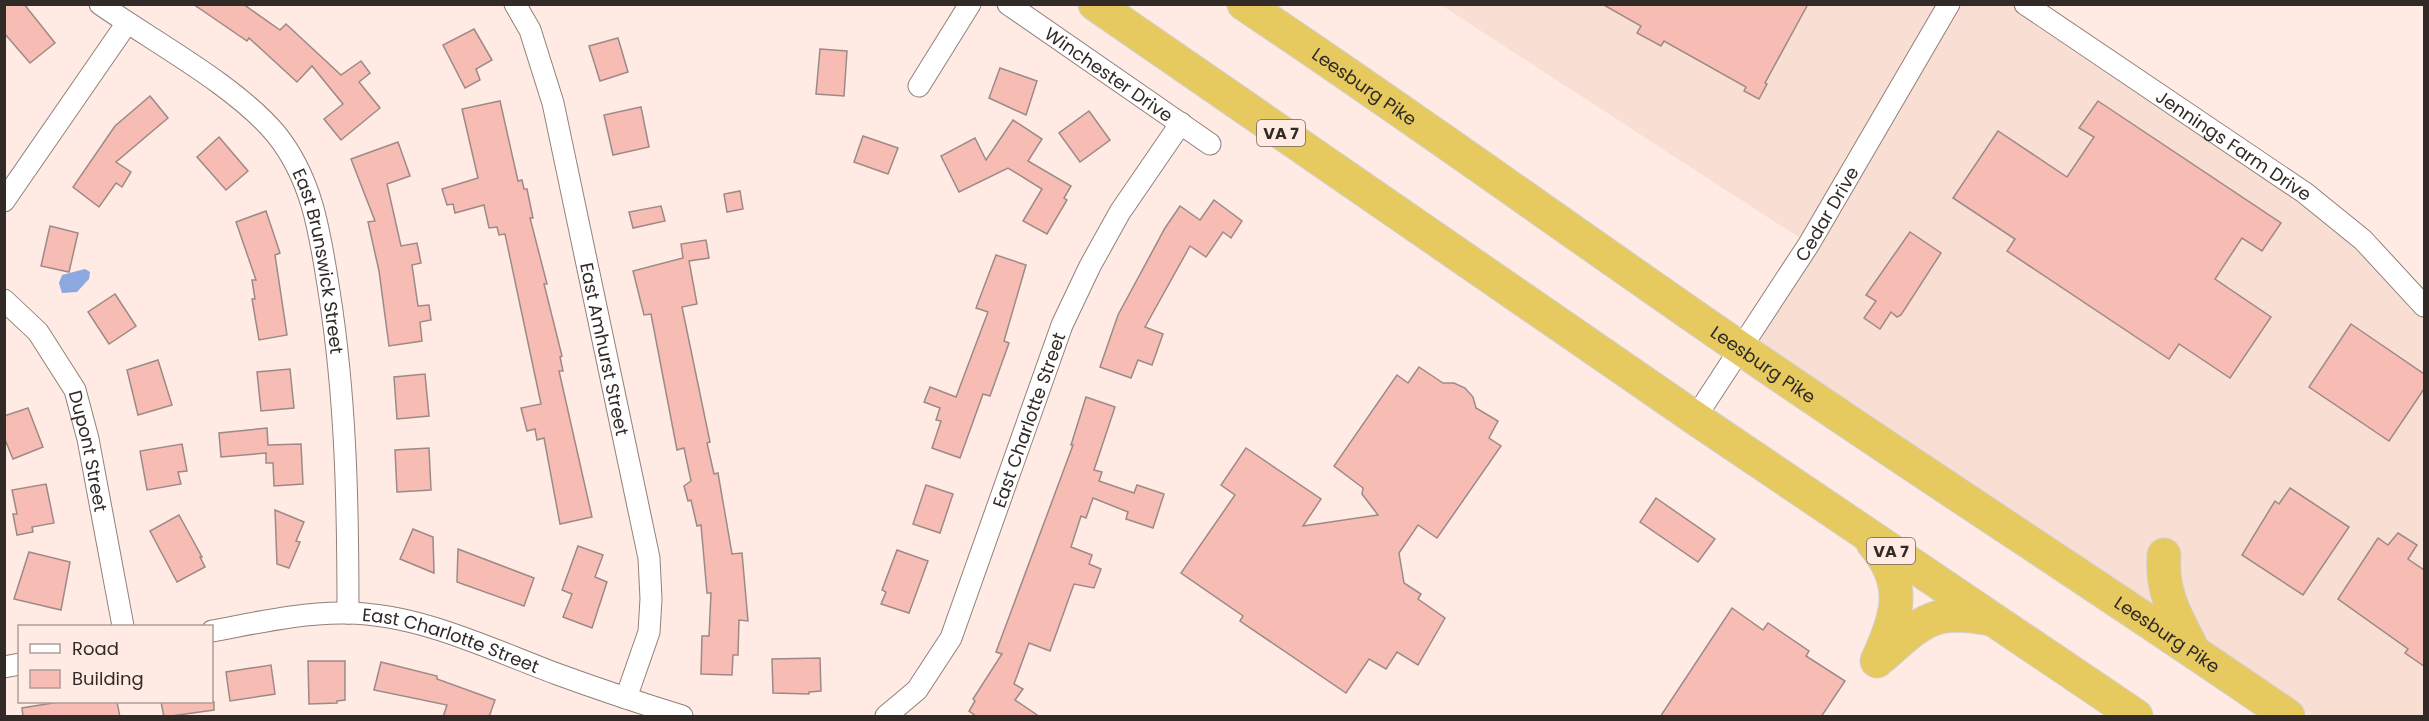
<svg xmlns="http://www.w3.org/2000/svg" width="2429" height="721" font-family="Poppins,sans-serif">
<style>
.built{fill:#f9ded3}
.water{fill:#8ba8df}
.building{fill:#f7bcb4;stroke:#9d8a87;stroke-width:1.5}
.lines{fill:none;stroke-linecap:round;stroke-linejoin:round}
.minor-casing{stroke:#918079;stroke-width:23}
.trunk-casing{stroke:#d2d0cf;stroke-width:35}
.minor{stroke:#fff;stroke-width:21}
.trunk{stroke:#e6ca60;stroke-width:33}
.labels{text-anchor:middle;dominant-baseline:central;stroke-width:6;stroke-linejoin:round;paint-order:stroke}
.shield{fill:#ffebe4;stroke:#6f6460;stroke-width:1.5}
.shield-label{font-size:16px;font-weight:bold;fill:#312a27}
.street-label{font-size:18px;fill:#312a27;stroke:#ffebe4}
</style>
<rect width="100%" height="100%" fill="#ffebe4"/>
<path class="built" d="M1441,5H2025L2305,193L2424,306V716H2311L2194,652L1741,349L1809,244Z"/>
<path class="water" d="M85,269L90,272L89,279L77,292L62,293L59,283L62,275Z"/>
<g class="building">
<path d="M4,4H24L55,43L30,63L4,33Z"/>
<path d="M193,4H243L280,30L286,24L341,75L361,61L370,73L359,82L380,108L341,140L324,119L343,104L312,66L297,82L249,38L247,41Z"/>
<path d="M1602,4H1808L1765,83L1767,84L1759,99L1744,91L1746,87L1664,41L1661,46L1637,33L1641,26Z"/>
<path d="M474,29L492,60L476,69L480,80L465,88L443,45Z"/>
<path d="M618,38L628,72L600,81L589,46Z"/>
<path d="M820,49L847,51L844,96L816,94Z"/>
<path d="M1000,68L1037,81L1026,115L989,98Z"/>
<path d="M150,96L168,118L116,162L131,172L122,187L116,183L99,207L73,187L115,126Z"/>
<path d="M500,101L518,181L522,180L524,189H527L533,218H530L547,284H544L562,356L560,357L563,371H559L592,517L560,524L544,438L537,440L535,429L527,431L521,408L541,404L505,234L499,235L497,227L489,228L484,205L455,213L453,204L447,205L442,189L478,178L462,109Z"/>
<path d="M2098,101L2281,223L2262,251L2242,238L2215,279L2271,317L2230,378L2179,344L2169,359L2007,251L2015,239L1953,198L1998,131L2067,177L2094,137L2079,128Z"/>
<path d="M641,107L649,147L613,155L604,115Z"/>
<path d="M1089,111L1110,140L1080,162L1059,133Z"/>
<path d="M1013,120L1042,139L1028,161L1071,186L1064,198L1067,200L1047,234L1023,221L1042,189L1008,168L959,192L941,156L975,138L986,160Z"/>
<path d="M863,136L898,148L888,174L854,162Z"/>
<path d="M219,137L248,171L226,190L197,157Z"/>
<path d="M398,142L410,176L387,184L401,246L417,243L421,263L412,265L418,306L429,305L431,320L420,322L422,341L389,346L379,271L368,222L375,221L351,159Z"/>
<path d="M740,191L743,209L727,212L724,194Z"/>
<path d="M1214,200L1242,221L1231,238L1223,232L1206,257L1190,246L1145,327L1163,334L1152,365L1138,360L1131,378L1100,367L1118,315L1165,228L1180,206L1200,220Z"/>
<path d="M661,206L665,221L633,228L629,212Z"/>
<path d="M266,211L280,253L275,255L287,335L259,340L252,299H255L252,280H256L236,222Z"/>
<path d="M50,226L78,233L69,272L41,266Z"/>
<path d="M1910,232L1941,253L1901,315L1897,317L1891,312L1880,329L1864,318L1876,301L1866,295Z"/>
<path d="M706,240L709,258L689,261L697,304L682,307L710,442L707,443L714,474L718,473L732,554L742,553L748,621L739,620L738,655H733L732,675L701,674L702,636H709L711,593H707L701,525L697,526L691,500L688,501L684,486L691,481L684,448L677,450L651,314L644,315L633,271L683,258L681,244Z"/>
<path d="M996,255L1026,265L1004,341L1009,343L990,396L983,394L960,458L932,448L941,421L936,420L940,408L924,402L930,387L956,397L988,312L976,308Z"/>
<path d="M115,294L136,326L109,344L88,312Z"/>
<path d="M2351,324L2424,374V389L2389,441L2309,387Z"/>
<path d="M158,360L172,405L138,415L127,370Z"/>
<path d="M1419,367L1443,383H1454L1465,388L1473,397L1476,408L1498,421L1489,438L1501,446L1437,538L1418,525L1399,553L1404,583L1421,594L1418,599L1445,618L1418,665L1397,652L1386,669L1369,659L1346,693L1240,621L1243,616L1181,573L1235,495L1221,485L1246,448L1321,499L1303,526L1378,515L1362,494L1363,488L1334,466L1397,375L1408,383Z"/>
<path d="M290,369L294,408L261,411L257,372Z"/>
<path d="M425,374L429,416L397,419L394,377Z"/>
<path d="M1086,397L1115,407L1094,470L1102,472L1099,481L1134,493L1137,485L1164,494L1153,528L1126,519L1128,512L1093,498L1086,518L1081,516L1071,547L1092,555L1089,564L1101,569L1094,588L1074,584L1050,651L1029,643L1014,684L1023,689L1015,700L1040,717H977L969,711L975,701L973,699L1002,654L996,652L1073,445H1071Z"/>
<path d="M28,408L43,447L13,459L4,437V416Z"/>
<path d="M267,428L268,445L301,444L303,484L274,486L273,463H266V453L221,457L219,433Z"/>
<path d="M182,444L187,471L178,472L181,484L147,490L140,451Z"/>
<path d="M429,448L431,490L397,492L395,450Z"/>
<path d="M46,484L54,523L32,527L33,532L17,535L13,514H17L12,490Z"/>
<path d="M926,485L953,494L940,533L913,524Z"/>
<path d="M2290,488L2349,527L2303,595L2242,555L2275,501L2279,504Z"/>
<path d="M1656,498L1715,539L1698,562L1640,522Z"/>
<path d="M275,510L304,522L296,541L300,542L289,568L277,564Z"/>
<path d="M179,515L202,557H200L205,567L177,582L150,531Z"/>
<path d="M413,529L433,537L434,573L400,559Z"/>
<path d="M2398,533L2417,545L2408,559L2424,570V666L2405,653L2408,649L2338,599L2378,538L2388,545Z"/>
<path d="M578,546L603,555L595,577L607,582L592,628L563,617L572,594L562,590Z"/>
<path d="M458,549L534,578L524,606L457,582Z"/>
<path d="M897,550L928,561L909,613L881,604L886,592L882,590Z"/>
<path d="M29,552L70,562L61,610L14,599Z"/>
<path d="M1732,608L1763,630L1768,623L1809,651L1806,656L1845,681L1821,717H1660Z"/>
<path d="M820,658L821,691L809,692V694L773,693L772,659Z"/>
<path d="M308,661H345V700L337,701V703L309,704Z"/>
<path d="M381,662L437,676V679L495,700L489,717H443L447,705L374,690Z"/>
<path d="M271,665L275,694L230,701L226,672Z"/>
<path d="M59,702H117L120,717H23L22,708Z"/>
<path d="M161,702H214V710L164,717Z"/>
</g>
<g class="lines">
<defs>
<g id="minor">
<path id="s1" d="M100,4C154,42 235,85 276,134C313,180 320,234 329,291C346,398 348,504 348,613"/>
<path id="s2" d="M515,4L530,30L553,103L649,558L651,599L649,632L626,698"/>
<path id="s3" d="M1008,4L1210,144"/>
<path id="s4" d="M2025,4L2305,193L2363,240L2424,306"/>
<path d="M919,86L970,4"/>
<path d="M4,201L127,23"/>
<path id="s5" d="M4,300L38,332L75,390L88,439L123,626"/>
<path id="s6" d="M1695,418L1809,244L1949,4"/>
<path id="s7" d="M212,631C256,623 302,612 347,613C420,614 490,649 557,674C598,689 640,703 682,716"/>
<path d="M4,667L20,664"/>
<path id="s8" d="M886,716L917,690L951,638L1062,325L1090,266L1120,212L1181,123"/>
</g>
<g id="trunk">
<path d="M1095,4L1695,418L2136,716"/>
<path id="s9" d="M1244,4C1412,116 1574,234 1740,348C1921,473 2107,591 2288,716"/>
<path d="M1873,543C1908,584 1898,616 1877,661"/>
<path d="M2164,555C2161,591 2175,615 2191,646"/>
<path d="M1883,656C1924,619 1934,609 1991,619"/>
</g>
</defs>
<use href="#minor" class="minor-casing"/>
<use href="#trunk" class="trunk-casing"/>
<use href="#minor" class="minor"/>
<use href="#trunk" class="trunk"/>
</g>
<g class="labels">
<g class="shield">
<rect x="1257" y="120" width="48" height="26" rx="4.5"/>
<rect x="1867" y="538" width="48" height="26" rx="4.5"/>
</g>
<g class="shield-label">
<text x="1281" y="133">VA 7</text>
<text x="1891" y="551">VA 7</text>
</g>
<g class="street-label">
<text stroke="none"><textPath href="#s3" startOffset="123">Winchester Drive</textPath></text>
<text stroke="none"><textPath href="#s9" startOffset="146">Leesburg Pike</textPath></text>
<text stroke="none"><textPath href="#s4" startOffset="252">Jennings Farm Drive</textPath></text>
<text stroke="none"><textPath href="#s6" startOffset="243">Cedar Drive</textPath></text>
<text stroke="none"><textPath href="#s1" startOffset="356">East Brunswick Street</textPath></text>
<text stroke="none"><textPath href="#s2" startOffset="358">East Amhurst Street</textPath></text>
<text stroke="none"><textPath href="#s9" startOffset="632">Leesburg Pike</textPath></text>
<text stroke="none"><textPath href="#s8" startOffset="334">East Charlotte Street</textPath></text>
<text stroke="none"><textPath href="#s5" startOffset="178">Dupont Street</textPath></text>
<text stroke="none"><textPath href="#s9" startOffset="1118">Leesburg Pike</textPath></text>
<text stroke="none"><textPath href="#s7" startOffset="244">East Charlotte Street</textPath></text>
</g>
</g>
<rect width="2429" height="721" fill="none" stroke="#312a27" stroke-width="12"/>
<rect x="18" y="625" width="195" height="78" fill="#ffebe4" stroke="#ad9e98" stroke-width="1.5"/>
<rect x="30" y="644" width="30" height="9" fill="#ffffff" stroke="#ad9e98" stroke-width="1.5"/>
<text x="72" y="655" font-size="18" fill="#312a27">Road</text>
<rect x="30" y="670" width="30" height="18" fill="#f7bcb4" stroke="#ad9e98" stroke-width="1.5"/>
<text x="72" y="685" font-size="18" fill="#312a27">Building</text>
</svg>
